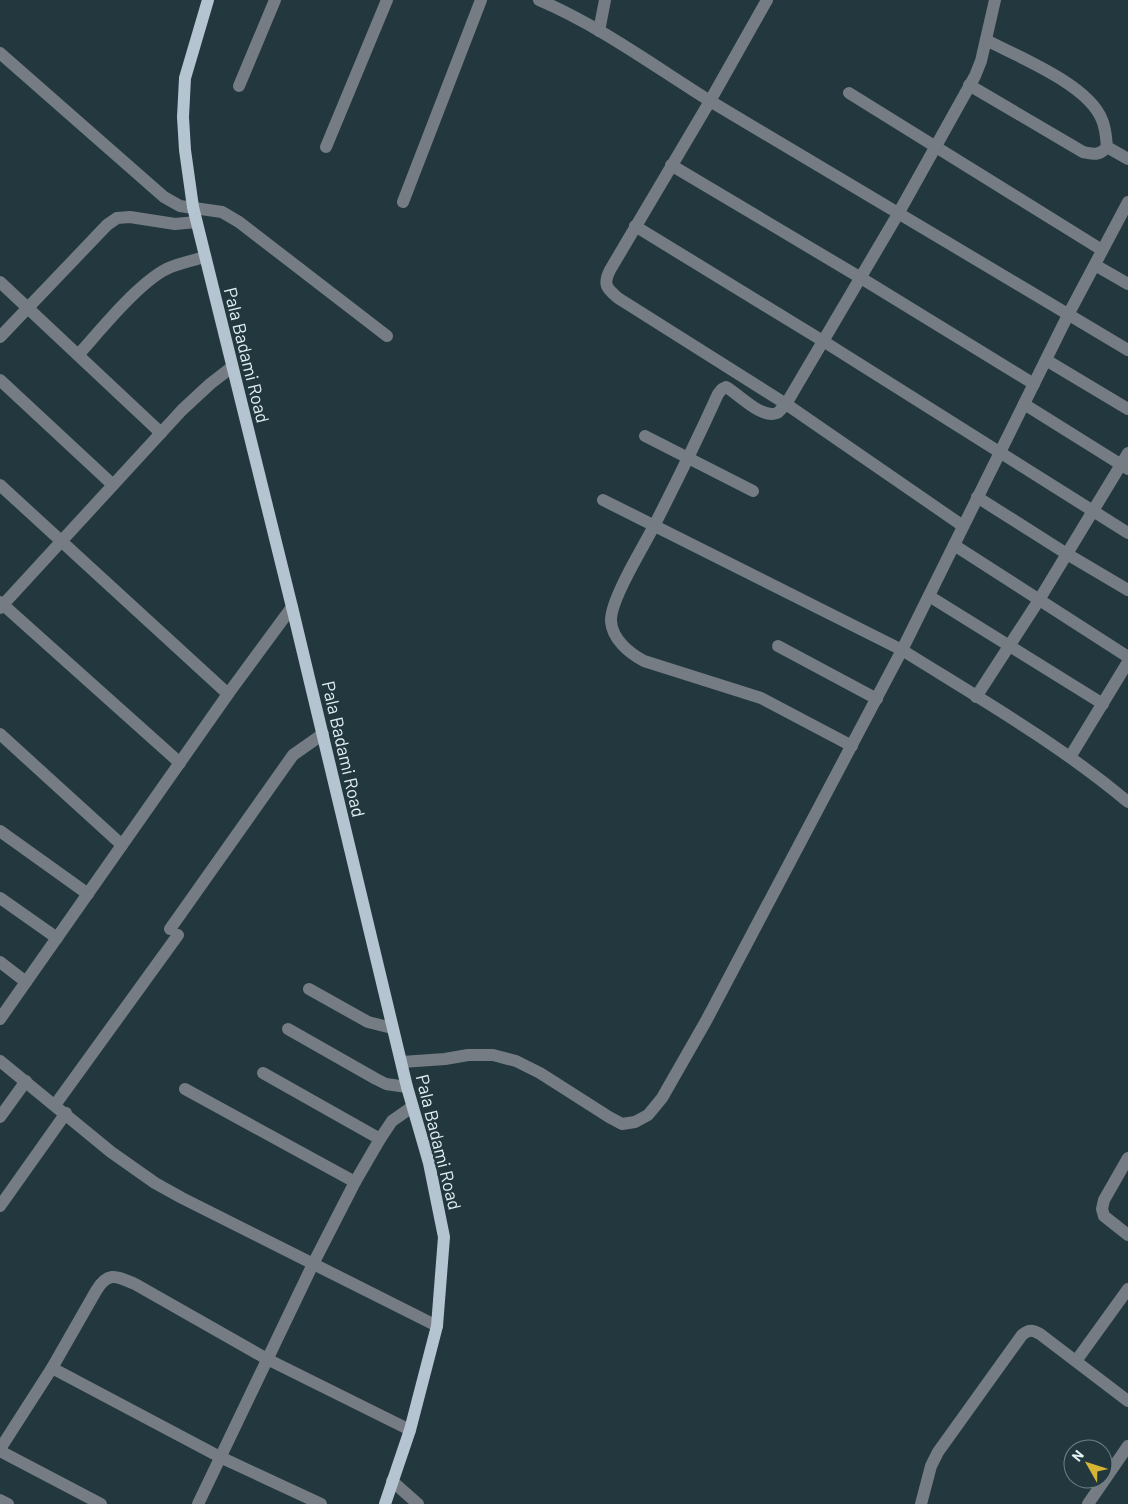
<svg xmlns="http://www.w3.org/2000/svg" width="1128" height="1504" font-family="Barlow,sans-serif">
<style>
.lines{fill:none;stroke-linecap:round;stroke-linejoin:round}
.minor{stroke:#757c83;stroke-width:12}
.major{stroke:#b5c4d1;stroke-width:12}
.labels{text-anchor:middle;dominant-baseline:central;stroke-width:5;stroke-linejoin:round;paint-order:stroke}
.street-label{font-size:18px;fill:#e3f0f4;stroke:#22383e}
</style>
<rect width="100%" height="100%" fill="#22383e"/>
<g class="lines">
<g class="minor">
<path d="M539,0C600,26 654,66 710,101L767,0"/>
<path d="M599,31L605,0"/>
<path d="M986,40C1019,57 1089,85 1102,120C1106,129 1106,138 1107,147L1128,159"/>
<path d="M0,53L164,197L180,206L222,212L239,222L387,336"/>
<path d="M969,85L1083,152C1094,154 1099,156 1107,147"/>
<path d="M239,86L275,0"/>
<path d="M849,93L1102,250"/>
<path d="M326,147L387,0"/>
<path d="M671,165L861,278L1034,384"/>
<path d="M403,202L481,0"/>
<path d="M635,226L823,341L1128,533"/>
<path d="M1095,265L1128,284"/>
<path d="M0,282L161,433"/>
<path d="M0,337L107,225L117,218L130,217L175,224L196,222"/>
<path d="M78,355C100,331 142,278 171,267C182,263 194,260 205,257"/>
<path d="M1046,360L1128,409"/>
<path d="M0,380L113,485"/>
<path d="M1024,404L1128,469"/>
<path d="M645,436L753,491"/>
<path d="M0,485L228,694"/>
<path d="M977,497L1067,554L1128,590"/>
<path d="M603,500L902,650L1068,315L1128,202"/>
<path d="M963,526L786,404L618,298C606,288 603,284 610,270L710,101L1128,350"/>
<path d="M954,545L1128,657"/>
<path d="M929,596L1103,704"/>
<path d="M0,602L180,763"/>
<path d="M0,608L182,410L210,384L232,367"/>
<path d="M778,646L877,699"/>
<path d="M976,697L1039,600L1128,453"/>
<path d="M0,734L122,845"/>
<path d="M852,746L761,698L644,661C629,653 612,639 611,621C610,600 644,546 655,524C677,481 698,438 718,394L722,389L726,387C740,395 761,419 777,413C780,411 783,407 786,404L898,214L975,76L981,61L995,0"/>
<path d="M1070,757L1128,662"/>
<path d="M0,831L88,894"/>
<path d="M0,898L57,938"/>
<path d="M170,929L293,755L323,734"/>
<path d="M0,962L26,982"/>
<path d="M309,989L368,1022L392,1028"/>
<path d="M0,1019L228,694L292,607"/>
<path d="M288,1029L376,1079L386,1084L407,1087"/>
<path d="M0,1061L111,1152L155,1183L182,1198L437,1326"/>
<path d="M402,1062L445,1059L468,1055H493L516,1061L540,1073L609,1117L622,1124L635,1122L648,1115L662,1098L706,1021L902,650C979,698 1059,744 1128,802"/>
<path d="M263,1073L380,1139"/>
<path d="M185,1089L355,1182"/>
<path d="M55,1105L178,935"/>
<path d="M0,1117L26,1081"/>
<path d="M1128,1158L1104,1200L1102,1209L1104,1216L1128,1235"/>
<path d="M0,1206L66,1113"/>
<path d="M1076,1361L1128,1289"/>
<path d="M52,1368L220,1457L321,1504"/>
<path d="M0,1449L52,1368L96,1291C108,1271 116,1276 135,1284L267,1359L410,1430"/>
<path d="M0,1451L101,1504"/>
<path d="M392,1481L418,1504"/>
<path d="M0,1500L8,1504"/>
<path d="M198,1504L313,1264L355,1182L380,1139L392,1121L412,1107"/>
<path d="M921,1504L931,1466L938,1452L1022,1335C1029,1329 1033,1330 1040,1334L1128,1401"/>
<path d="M1088,1504L1128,1446"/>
</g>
<path class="major" d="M208,0L185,78L183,117L185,150L193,207L292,607L407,1087L429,1163L444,1237L437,1326L410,1430L385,1504"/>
</g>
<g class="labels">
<g class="street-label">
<text transform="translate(247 355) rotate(76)">Pala Badami Road</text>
<text transform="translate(344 749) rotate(77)">Pala Badami Road</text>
<text transform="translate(439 1142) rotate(76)">Pala Badami Road</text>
</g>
</g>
<g transform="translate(1088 1464) rotate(309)"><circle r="24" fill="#22383e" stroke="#6f8287"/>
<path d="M0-4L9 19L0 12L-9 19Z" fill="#d6b534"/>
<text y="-8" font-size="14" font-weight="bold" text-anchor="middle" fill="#e3f0f4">N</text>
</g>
</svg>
